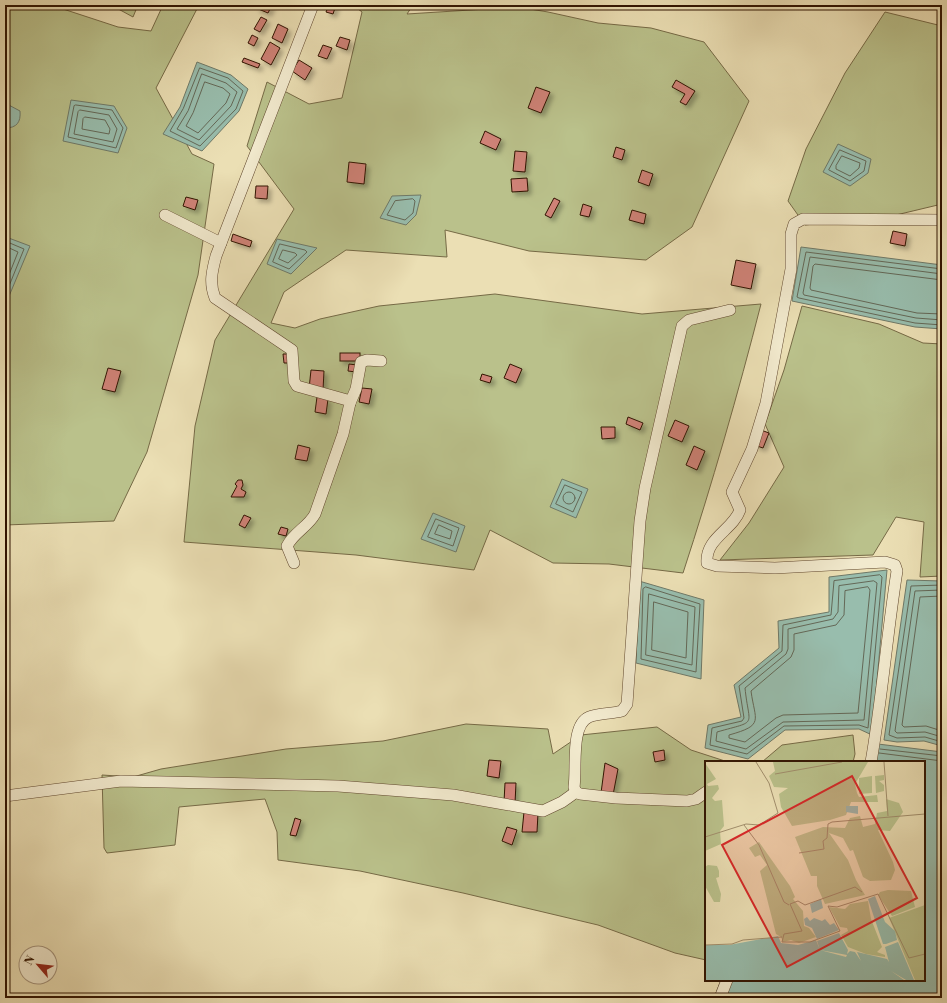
<svg xmlns="http://www.w3.org/2000/svg" width="947" height="1003" font-family="'Libre Bodoni',serif">
<style>
.green{fill:#bac18b;stroke:#766a46}
.water{fill:#98bdad;stroke:#6f7968}
.lines{fill:none;stroke-linecap:round;stroke-linejoin:round}
.shore{stroke:#646857;stroke-width:1}
.building{fill:#cf8277;stroke:#311401;filter:url(#shadow)}
.minor-casing{stroke:#60472e;stroke-width:12}
.minor{stroke:#f2eace;stroke-width:11}
.inset-road{fill:none;stroke:#a18e6c;stroke-width:1}
.view{fill:#d62828;fill-opacity:0.15;stroke:#d62828;stroke-width:2}
.inset-edge{fill:none;stroke:#311401;stroke-width:2}
</style>
<defs>
<filter id="shadow"><feDropShadow dx="3.5" dy="3.5" stdDeviation="2" flood-color="#0004"/></filter>
</defs>
<rect width="100%" height="100%" fill="#ebdfb4"/>
<filter id="stains"><feTurbulence type="fractalNoise" baseFrequency=".005" numOctaves="4"/><feColorMatrix values="0 0 0 0 .2 0 0 0 0 .09 0 0 0 0 .02 0 0 0 .5 -.17"/></filter>
<radialGradient id="worn" r=".72"><stop offset=".6" stop-color="#630" stop-opacity="0"/><stop offset="1" stop-color="#630" stop-opacity=".3"/></radialGradient>
<g class="green">
<path d="M5,5H55L57,7L118,27L151,31L163,5H199L156,88L192,154L214,164L198,275L147,452L114,521L5,525Z"/>
<path d="M111,5H138L133,17Z"/>
<path d="M353,5H413L407,14L518,7L548,12L598,23L651,28L704,42L749,101L692,227L646,260L529,251L445,230L447,257L346,250L284,292L271,323L295,328L320,319L379,306L495,294L642,314L761,304C738,394 712,484 683,573L609,564L553,563L490,530L474,570L356,555L184,542L195,426L215,340L294,209L247,146L267,82L309,104L342,98L362,12Z"/>
<path d="M885,12L942,26V204L896,215L805,225L788,201L806,149L845,73Z"/>
<path d="M802,306L879,324L923,343L942,344V576L920,577L924,522L896,517L873,555L720,560L749,523L784,467L765,424L784,370Z"/>
<path d="M466,724L548,729L553,754L581,735L657,727L691,750L728,762H706V960L675,953L598,925L463,893L360,871L278,860L277,832L265,799L179,807L175,845L107,853L104,848L102,775L133,777L161,769L286,749L383,741Z"/>
<path d="M853,735L855,754L853,762H762L782,745Z"/>
</g>
<g class="water">
<path d="M197,62L231,75L248,89L239,111L202,151L163,134L180,107Z"/>
<path d="M71,100L114,106L127,128L118,153L63,141Z"/>
<path d="M5,103L20,111C21,122 17,128 5,128Z"/>
<path d="M838,144L871,159L868,173L850,186L823,172Z"/>
<path d="M421,195L416,215L406,225L380,218L392,196Z"/>
<path d="M6,237L30,246L7,301L5,297Z"/>
<path d="M277,239L317,248L291,274L267,264Z"/>
<path d="M801,247L942,265V329L915,327L792,301Z"/>
<path d="M562,479L588,489L576,518L550,507Z"/>
<path d="M433,513L465,526L456,552L421,539Z"/>
<path d="M887,570L872,735L859,729L785,730L748,759L705,748L708,725L741,717L734,685L779,648L778,621L829,612V577Z"/>
<path d="M907,580L942,581V746L924,741L897,742L884,740Z"/>
<path d="M639,581L704,600L701,679L636,663Z"/>
<path d="M870,743L942,752V998H714L721,980H924V762H866Z"/>
</g>
<g class="lines">
<g class="shore">
<path d="M200,68L228,78L243,91L236,109L200,146L170,131L183,109Z"/>
<path d="M202,74L226,83L237,92L231,106L199,140L177,129L188,111Z"/>
<path d="M205,82L223,88L230,94L226,103L198,133L186,126L193,113Z"/>
<path d="M76,105L112,110L123,128L116,148L68,137L74,106Z"/>
<path d="M80,110L109,115L117,129L113,142L74,134L78,112Z"/>
<path d="M85,117L105,120L110,129L109,134L82,129L83,119Z"/>
<path d="M840,150L866,161L864,171L850,181L829,170Z"/>
<path d="M842,156L860,163L859,168L850,176L836,169V166Z"/>
<path d="M413,199L415,201L413,213L405,220L387,215L395,201Z"/>
<path d="M5,241L24,249L5,296"/>
<path d="M280,244L305,250L307,252L289,269L273,262Z"/>
<path d="M5,246L18,252L5,285"/>
<path d="M283,250L295,253L297,255L288,263L279,259Z"/>
<path d="M942,269L806,252L797,297L799,298L915,323L942,325"/>
<path d="M942,274L810,257L803,293L804,295L916,318L942,320"/>
<path d="M942,280L815,264L813,266L810,288L811,290L917,313L942,314"/>
<path d="M565,485L582,492L573,512L556,504Z"/>
<circle cx="569" cy="498" r="6"/>
<path d="M436,519L459,528L453,546L428,537Z"/>
<path d="M439,525L452,531L450,539L435,534Z"/>
<path d="M880,575L882,577L868,728L859,725L784,726L747,754L710,745L712,728L742,721L744,718L739,686L782,651L783,625L831,615L834,581Z"/>
<path d="M874,581L877,583L864,720L783,722L746,749L716,741L717,732C759,720 749,728 745,688L786,654L788,649V629L833,619L838,612L839,586Z"/>
<path d="M942,585L911,586L889,735L897,738L925,737L942,742"/>
<path d="M646,587L700,604L696,672L641,659L643,589Z"/>
<path d="M868,587L870,590L858,713L783,715L776,718L745,742L729,738V735C765,725 755,721 751,691L791,657L794,650V634L836,625L844,615L845,591Z"/>
<path d="M942,590L915,591L895,731L897,733L925,732L942,737"/>
<path d="M649,594L695,607L692,665L646,655Z"/>
<path d="M942,596L920,597L902,725L904,727L926,726L942,731"/>
<path d="M654,602L688,612L686,658L652,650Z"/>
<path d="M880,749L942,756"/>
<path d="M879,753L942,761"/>
</g>
</g>
<g class="building">
<path d="M258,5H272L268,13L256,8Z"/>
<path d="M329,5H336L333,14L326,12Z"/>
<path d="M261,17L267,20L260,32L254,29Z"/>
<path d="M278,24L288,29L282,43L272,38Z"/>
<path d="M252,35L258,38L254,46L248,43Z"/>
<path d="M340,37L350,40L347,50L336,46Z"/>
<path d="M270,42L280,48L271,65L261,59Z"/>
<path d="M323,45L332,48L327,59L318,56Z"/>
<path d="M244,58L260,64L258,68L242,62Z"/>
<path d="M299,60L312,68L305,80L292,71Z"/>
<path d="M676,80L695,91L686,105L680,102L685,94L672,87Z"/>
<path d="M536,87L550,92L541,113L528,108Z"/>
<path d="M485,131L501,139L496,150L480,143Z"/>
<path d="M616,147L625,150L622,160L613,157Z"/>
<path d="M515,151L527,152L525,172L513,171Z"/>
<path d="M349,162L366,164L364,184L347,182Z"/>
<path d="M642,170L653,174L649,186L638,182Z"/>
<path d="M527,178L528,191L512,192L511,179Z"/>
<path d="M256,186H268L267,199L255,198Z"/>
<path d="M186,197L198,200L195,210L183,206Z"/>
<path d="M554,198L560,201L551,218L545,215Z"/>
<path d="M583,204L592,207L589,217L580,215Z"/>
<path d="M632,210L646,214L644,224L629,220Z"/>
<path d="M893,231L907,234L905,246L890,243Z"/>
<path d="M233,234L252,241L250,247L231,241Z"/>
<path d="M736,260L756,264L751,289L731,285Z"/>
<rect x="340" y="353" width="20" height="8"/>
<path d="M283,354H288L289,363H284Z"/>
<path d="M349,364L357,365L356,372L348,371Z"/>
<path d="M510,364L522,369L516,383L504,378Z"/>
<path d="M108,368L121,371L115,392L102,389Z"/>
<path d="M311,370L324,371L323,390L309,389Z"/>
<path d="M482,374L492,377L490,383L480,380Z"/>
<path d="M362,388L372,389L369,404L359,402Z"/>
<path d="M317,397L328,399L326,414L315,412Z"/>
<path d="M628,417L643,423L640,430L626,424Z"/>
<path d="M675,420L689,426L682,442L668,436Z"/>
<path d="M601,427H615V438L602,439Z"/>
<path d="M761,430L769,433L763,448L754,445Z"/>
<path d="M298,445L310,448L307,461L295,459Z"/>
<path d="M694,446L705,451L697,470L686,465Z"/>
<path d="M238,480H242L243,485L241,489L246,492L244,497H231L237,486L235,484Z"/>
<path d="M244,515L251,518L245,528L239,525Z"/>
<path d="M281,527L288,529L286,536L278,534Z"/>
<path d="M664,750L665,760L655,762L653,752Z"/>
<path d="M489,760L501,761L499,778L487,776Z"/>
<path d="M605,763L618,769L613,795L601,793Z"/>
<path d="M505,783H516L515,803L504,802Z"/>
<path d="M524,812L538,813L537,832H522Z"/>
<path d="M295,818L301,820L296,836L290,835Z"/>
<path d="M507,827L517,830L512,845L502,841Z"/>
</g>
<g class="lines">
<defs>
<g id="minor">
<path d="M165,215L221,243"/>
<path d="M350,403L356,389L361,362L367,360L381,361"/>
<path d="M294,563L287,546C294,532 308,527 315,514L343,434L350,403L347,400L297,386L294,381L292,350L215,298C209,283 212,271 216,256L313,5"/>
<path d="M871,762C882,699 887,634 897,571L895,565L885,562L775,568L717,566L707,563C705,538 733,530 740,510L732,492L752,449L766,403L791,269V234L794,224L803,219L942,220"/>
<path d="M706,792L696,799L687,801L616,798L580,794L576,792L574,787C577,769 570,725 589,717C599,713 611,714 622,711L627,704L640,521L645,488L682,326L689,320L730,310"/>
<path d="M5,796L121,781L338,786L453,795L543,811L562,802L576,792"/>
<path d="M720,998L727,980"/>
</g>
</defs>
<use href="#minor" class="minor-casing"/>
<use href="#minor" class="minor"/>
</g>
<g transform="translate(705 761)">
<rect width="220" height="220" fill="#ebdfb4"/>
<path d="M68,1H163L150,23L152,32L154,36L172,34L173,41H146L141,54L125,59L87,65L76,46L74,33L83,27L69,26L64,15L70,10ZM0,2L11,18L2,23L3,25L13,24L14,28L7,37L10,40L17,39L19,65L15,70L16,83L0,90ZM179,14V19L174,20L179,24V30L171,32L170,15ZM167,15V32L154,33V17ZM181,38L194,42L198,51L185,70L173,69L188,101L190,109L186,119L165,120L158,116L148,89L145,90L138,77L124,72L143,99L151,119L160,134L120,143L112,125V115H106L90,76L118,66L140,67L145,57L155,55L158,66L170,63L172,52L182,50ZM54,81L85,125L90,136L88,138L98,150L99,165L104,167L111,176L108,177L94,182L86,179L78,181L76,176L71,173L55,110L62,104L55,94L50,96L44,87ZM3,104L12,105L14,110V116L11,117L16,133L15,141H9L0,125V106ZM183,129L206,130L210,146L187,155L173,134L175,131ZM163,140L166,158L177,186L172,191L180,194V196L161,193L143,186L136,174L143,170L142,167L135,166L124,146L140,148L145,143ZM220,144V219H210L184,157Z" fill="#bac18b"/>
<path d="M141,45H153V53L141,51ZM170,135L180,161L190,170L192,179L181,183H178L163,138ZM116,138L118,147L107,152L105,143ZM102,156L105,160L109,157L117,160L120,158L125,164L129,162L134,169L112,178L107,167L100,164L99,158ZM134,172L143,189L142,193L145,190L150,191L156,200L152,191L182,198L184,201L180,186L193,181L209,219H201L186,210L199,219H0V184H24L73,175L76,182L93,184L111,179L115,189L141,196L142,194L115,189L112,180Z" fill="#98bdad"/>
<path class="inset-road" d="M179,1L183,55M70,13L137,1M39,64L54,84L79,141L84,144M0,76L41,63L54,64L73,52L64,22L51,1M94,92L119,88L118,80L122,77L123,63L127,61L220,53M157,131L150,126L100,144L93,140L85,143L97,170L79,173L77,181H105L135,170L123,145L132,146L173,133L204,197L220,193M0,184L27,183L38,179L77,176"/>
<path class="view" d="M147,15L212,137L82,206L17,84Z"/>
<rect width="220" height="220" class="inset-edge"/>
</g>
<rect width="947" height="1003" fill="none" stroke="#ebdfb4" stroke-width="20"/>
<rect x="6" y="6" width="935" height="991" fill="none" stroke="#311401" stroke-width="2"/>
<rect x="10" y="10" width="927" height="983" fill="none" stroke="#311401"/>
<g transform="translate(38 965) rotate(298)"><circle r="19" fill="#f2eace" stroke="#a5947c"/>
<path d="M0-3L7 15L0 10L-7 15Z" fill="#8f2418"/>
<text y="-6" font-size="11" font-weight="bold" text-anchor="middle" fill="#311401">N</text>
</g>
<rect width="100%" height="100%" filter="url(#stains)"/>
<rect width="100%" height="100%" fill="url(#worn)"/>
</svg>
